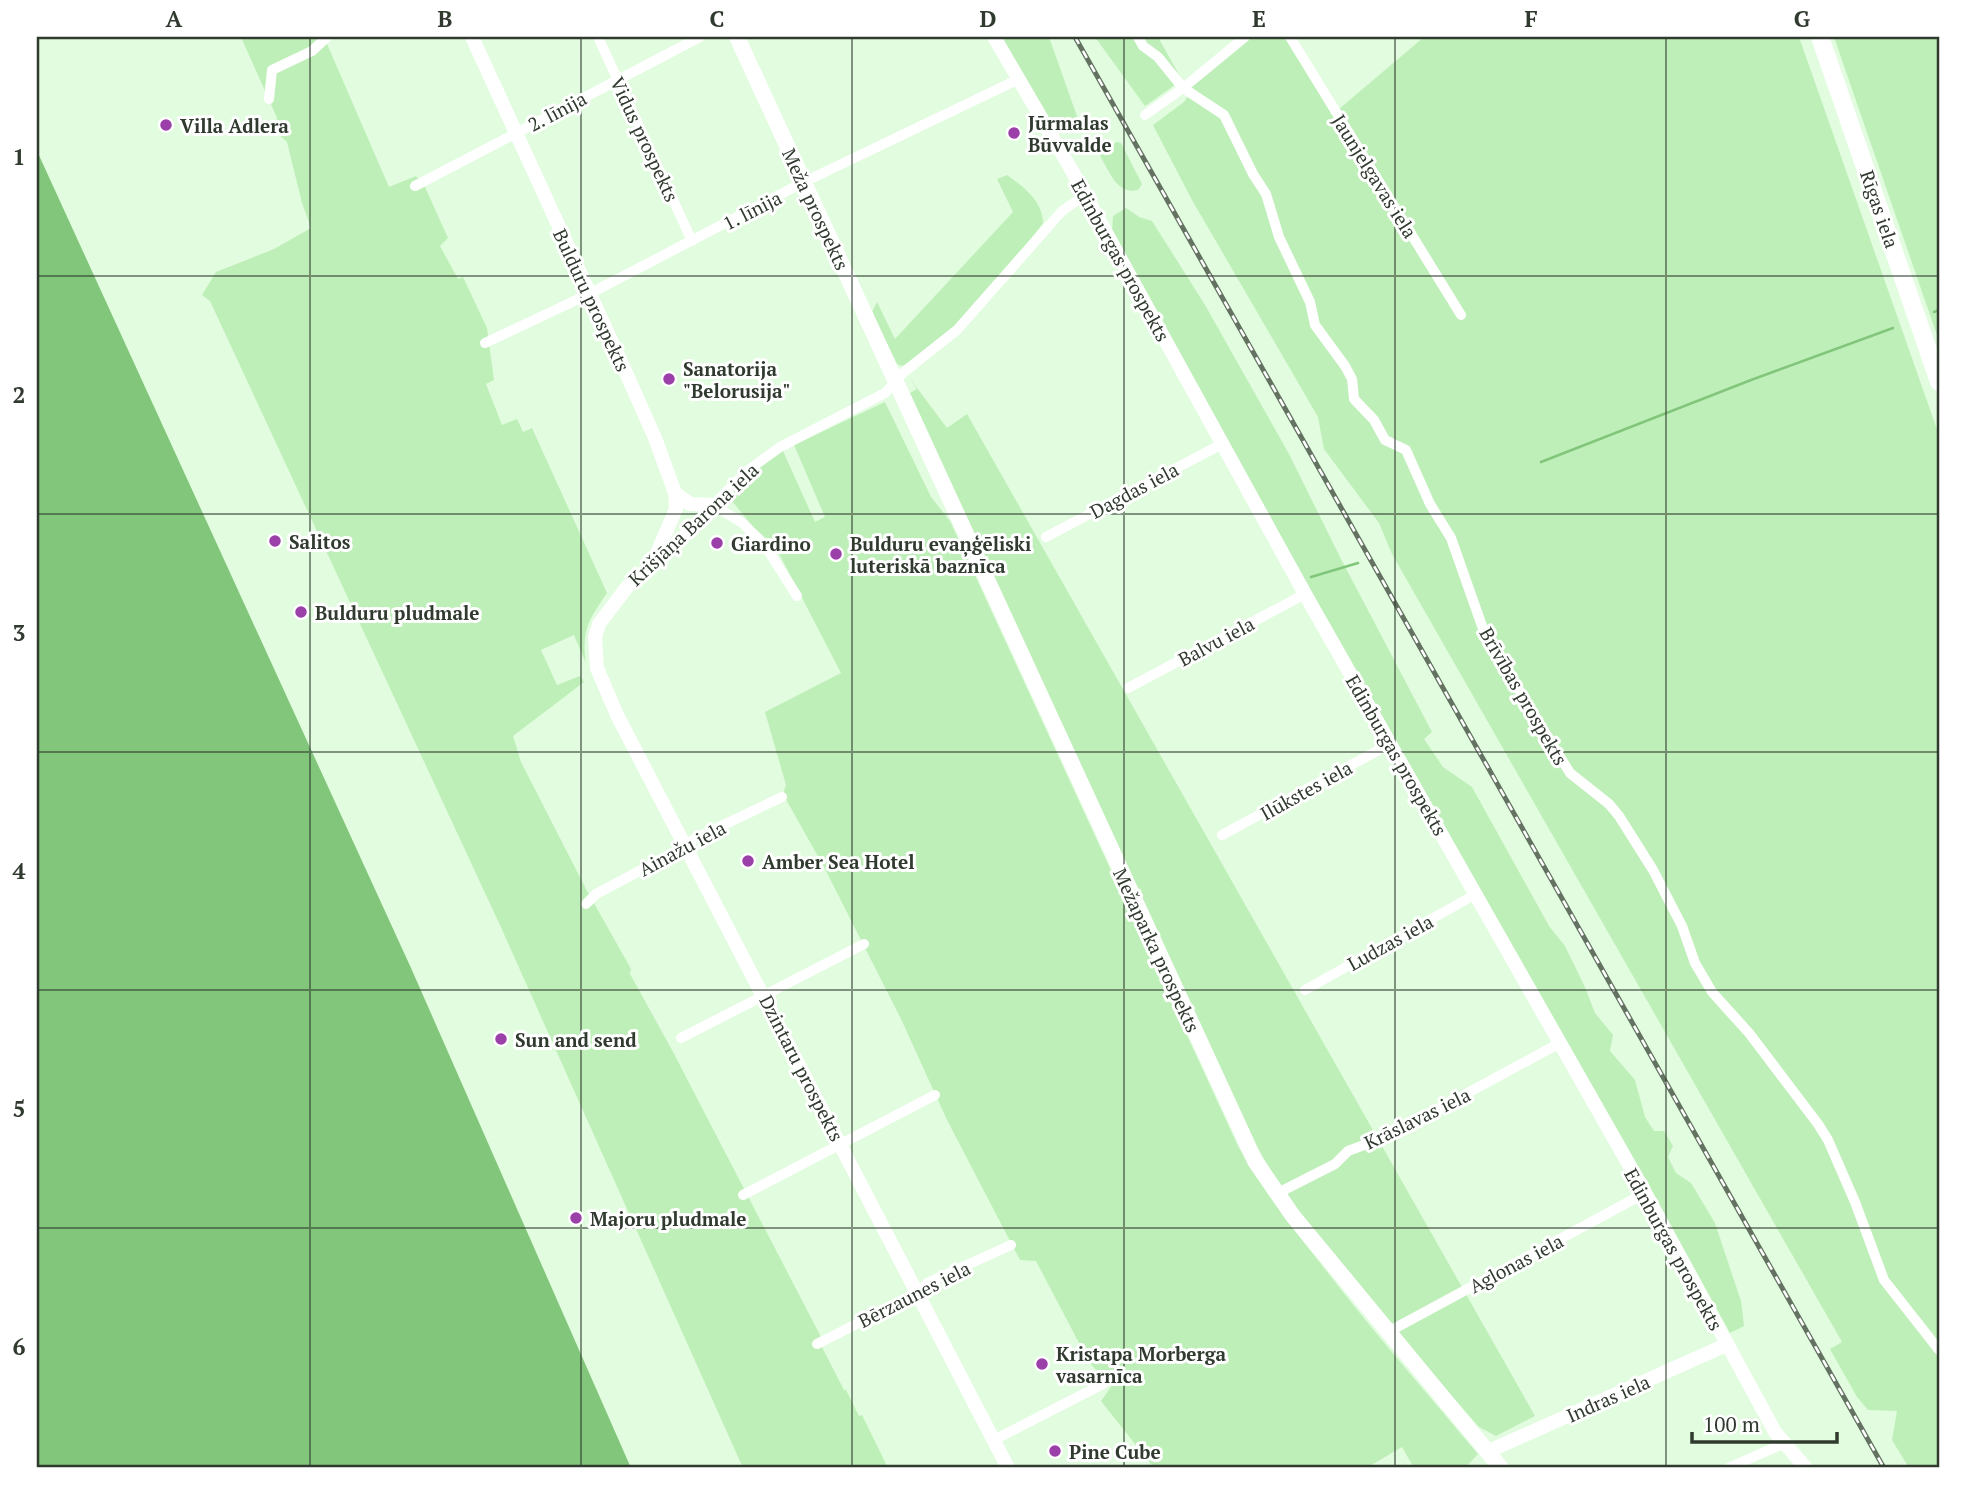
<svg xmlns="http://www.w3.org/2000/svg" width="1976" height="1505" font-family="'PT Serif',serif">
<style>
.green{fill:#bfefb9}
.water{fill:#82c67b}
.lines{fill:none;stroke-linecap:round;stroke-linejoin:round}
.stream{stroke:#82c67b;stroke-width:2.5}
.minor{stroke:#fff;stroke-width:10}
.tertiary{stroke:#fff;stroke-width:14}
.secondary{stroke:#fff;stroke-width:16}
.primary{stroke:#fff;stroke-width:18}
.rail-casing{stroke:#637261;stroke-width:5}
.rail{stroke:#fff;stroke-width:2.5;stroke-dasharray:8;stroke-linecap:butt}
.grid{fill:none;stroke:#303a2f;stroke-width:2;stroke-opacity:0.55}
.poi-dot{fill:#9b3fa9;stroke:#fff;stroke-width:2.5}
.labels{text-anchor:middle;dominant-baseline:central;stroke-width:6;stroke-linejoin:round;paint-order:stroke}
.street-label{font-size:19px;fill:#303a2f;stroke:#fff}
.poi-label{font-size:19px;font-weight:bold;fill:#303a2f;stroke:#fff;text-anchor:start}
.neatline{fill:none;stroke:#303a2f;stroke-width:2.5}
.grid-label{font-size:23px;text-anchor:middle;font-weight:bold;fill:#303a2f}
</style>
<rect width="100%" height="100%" fill="#e1fcde"/>
<g class="green">
<path d="M241,37H324L389,187L416,176L425,187L448,238L440,246L458,279L463,277L487,328L494,380L486,384L502,425L517,419L523,432L532,428L607,593C589,619 581,630 586,663L574,635L541,650L557,685L580,676L584,682L513,736L521,762L586,889L631,969L630,974L672,1050L820,1335L822,1347L844,1390H846L859,1416L862,1415L888,1468H743L499,923L210,301L202,295L216,272L274,249L311,228L302,203L287,142L275,131L277,118Z"/>
<path d="M1001,37H1049L1078,119L1065,127L1057,128L1052,124Z"/>
<path d="M1095,37H1158L1182,80L1145,106Z"/>
<path d="M1251,37H1285L1332,115L1424,37H1799L1939,435V1468H1909L1892,1440L1897,1411L1868,1410L1857,1397L1830,1349L1842,1342L1392,554L1379,523L1324,449L1318,417L1192,200L1153,125L1184,102L1190,93L1183,88Z"/>
<path d="M1834,37H1939V341Z"/>
<path d="M1117,142L1121,143L1142,184L1138,190C1117,195 1110,172 1100,156L1106,148Z"/>
<path d="M1007,175C1024,187 1043,202 1043,223C1012,263 948,348 902,366L897,364L872,312L877,302L895,339L1013,212L997,179Z"/>
<path d="M1126,208L1139,217L1152,221L1205,305L1289,454L1341,559L1432,732L1424,739L1443,767L1472,787L1549,926L1565,946L1584,985L1595,1013L1613,1035L1610,1051L1635,1080L1645,1117L1654,1131H1664L1673,1146L1668,1157L1676,1173L1691,1183L1715,1223L1741,1301L1744,1326L1730,1333L1645,1178L1313,596L1112,232L1113,216Z"/>
<path d="M908,376L947,428L967,414L1535,1416L1496,1436L1479,1427L1403,1340L1285,1194L1245,1127L910,393L917,389Z"/>
<path d="M885,402L931,497L950,521L1238,1146C1262,1189 1291,1226 1321,1264C1371,1329 1425,1391 1478,1454L1465,1468H1414L1402,1447L1373,1464L1369,1468H1154L1101,1401L1111,1387L1089,1362L1036,1261L1020,1260L947,1120L901,1019L825,869L783,794L786,785L765,712L841,673L774,544L760,535L727,495L763,464L783,451L815,522L825,517L794,445Z"/>
</g>
<path class="water" d="M37,151L411,968L631,1468H37Z"/>
<g class="lines">
<g class="stream">
<path d="M1934,312L1939,310"/>
<path d="M1541,462L1751,380L1893,328"/>
<path d="M1311,577L1358,563"/>
</g>
<g class="minor">
<path d="M598,37L692,241"/>
<path d="M1138,37L1143,46L1158,57L1183,88L1224,115L1253,174L1266,194L1279,237L1310,302L1315,325L1345,366L1352,379L1354,399L1374,420L1385,440L1406,450L1430,504L1451,538L1482,626L1525,700L1570,773L1609,804L1619,816L1653,870L1682,926L1695,963L1712,992L1749,1033L1818,1124L1828,1140L1855,1202L1884,1280L1939,1350"/>
<path d="M1290,37L1461,315"/>
<path d="M269,99L272,70L312,51L327,37"/>
<path d="M1145,115L1183,88L1245,37"/>
<path d="M415,186L700,37"/>
<path d="M485,343L589,294L804,182L1019,79"/>
<path d="M713,505L741,522L764,544L797,596"/>
<path d="M1046,537L1222,444"/>
<path d="M656,562L747,471L780,447L885,393L904,372L957,330L1062,211L1085,195"/>
<path d="M1128,688L1305,594"/>
<path d="M1222,835L1390,744"/>
<path d="M586,904L596,894L677,851L694,839L782,797"/>
<path d="M1305,990L1476,894"/>
<path d="M681,1038L864,944"/>
<path d="M1276,1194L1335,1164L1348,1151L1388,1136L1560,1043"/>
<path d="M743,1195L935,1095"/>
<path d="M1388,1332L1645,1193"/>
<path d="M817,1344L918,1293L927,1283L1011,1245"/>
<path d="M994,1440L1103,1384"/>
<path d="M1728,1468L1783,1444"/>
</g>
<g class="tertiary">
<path d="M472,37L622,364L655,438L675,493L676,509L651,567L627,587L599,624L595,637L597,668L617,715L1008,1468"/>
<path d="M994,37L1071,169L1305,594L1645,1193L1775,1432L1806,1468"/>
<path d="M675,493L690,504L713,505"/>
<path d="M1489,1451L1726,1345"/>
</g>
<path class="secondary" d="M737,37L1255,1161L1293,1216L1501,1468"/>
<path class="primary" d="M1820,37L1939,382"/>
<defs>
<path id="rail" d="M1075,37L1884,1468"/>
</defs>
<use href="#rail" class="rail-casing"/>
<use href="#rail" class="rail"/>
</g>
<path class="grid" d="M310,37V1468M581,37V1468M852,37V1468M1124,37V1468M1395,37V1468M1666,37V1468M37,276H1939M37,514H1939M37,752H1939M37,990H1939M37,1228H1939"/>
<g class="poi-dot">
<circle cx="166" cy="125" r="7"/>
<circle cx="1014" cy="133" r="7"/>
<circle cx="669" cy="379" r="7"/>
<circle cx="275" cy="541" r="7"/>
<circle cx="717" cy="543" r="7"/>
<circle cx="836" cy="554" r="7"/>
<circle cx="301" cy="612" r="7"/>
<circle cx="748" cy="861" r="7"/>
<circle cx="501" cy="1039" r="7"/>
<circle cx="576" cy="1218" r="7"/>
<circle cx="1042" cy="1364" r="7"/>
<circle cx="1055" cy="1451" r="7"/>
</g>
<g class="labels">
<g class="street-label">
<text transform="translate(557 111) rotate(-28)">2. līnija</text>
<text transform="translate(645 139) rotate(65)">Vidus prospekts</text>
<text transform="translate(1375 176) rotate(58)">Jaunjelgavas iela</text>
<text transform="translate(816 209) rotate(65)">Meža prospekts</text>
<text transform="translate(1880 209) rotate(71)">Rīgas iela</text>
<text transform="translate(752 210) rotate(-27)">1. līnija</text>
<text transform="translate(1121 260) rotate(61)">Edinburgas prospekts</text>
<text transform="translate(592 300) rotate(65)">Bulduru prospekts</text>
<text transform="translate(1134 490) rotate(-28)">Dagdas iela</text>
<text transform="translate(693 524) rotate(-43)">Krišjāņa Barona iela</text>
<text transform="translate(1216 641) rotate(-28)">Balvu iela</text>
<text transform="translate(1524 696) rotate(60)">Brīvības prospekts</text>
<text transform="translate(1397 755) rotate(60)">Edinburgas prospekts</text>
<text transform="translate(1306 790) rotate(-29)">Ilūkstes iela</text>
<text transform="translate(682 848) rotate(-28)">Ainažu iela</text>
<text transform="translate(1390 942) rotate(-29)">Ludzas iela</text>
<text transform="translate(1157 950) rotate(65)">Mežaparka prospekts</text>
<text transform="translate(802 1068) rotate(63)">Dzintaru prospekts</text>
<text transform="translate(1417 1118) rotate(-26)">Krāslavas iela</text>
<text transform="translate(1674 1249) rotate(61)">Edinburgas prospekts</text>
<text transform="translate(1516 1263) rotate(-28)">Aglonas iela</text>
<text transform="translate(914 1294) rotate(-27)">Bērzaunes iela</text>
<text transform="translate(1608 1398) rotate(-24)">Indras iela</text>
</g>
<g class="poi-label">
<text x="1028" y="122">Jūrmalas<tspan x="1028" dy="22">Būvvalde</tspan></text>
<text x="180" y="125">Villa Adlera</text>
<text x="683" y="368">Sanatorija<tspan x="683" dy="22">"Belorusija"</tspan></text>
<text x="289" y="541">Salitos</text>
<text x="731" y="543">Giardino</text>
<text x="850" y="543">Bulduru evaņģēliski<tspan x="850" dy="22">luteriskā baznīca</tspan></text>
<text x="315" y="612">Bulduru pludmale</text>
<text x="762" y="861">Amber Sea Hotel</text>
<text x="515" y="1039">Sun and send</text>
<text x="590" y="1218">Majoru pludmale</text>
<text x="1056" y="1353">Kristapa Morberga<tspan x="1056" dy="22">vasarnīca</tspan></text>
<text x="1069" y="1451">Pine Cube</text>
</g>
</g>
<rect width="1976" height="1505" fill="none" stroke="#ffffff" stroke-width="77"/>
<path d="M1692 1432v10h145v-10" fill="none" stroke="#303a2f" stroke-width="3.5"/>
<text x="1703" y="1432" font-size="21" fill="#303a2f" stroke="#ffffff" stroke-width="5" paint-order="stroke">100 m</text>
<rect x="38" y="38" width="1900" height="1428" class="neatline"/>
<g class="grid-label">
<text x="174" y="27">A</text>
<text x="445" y="27">B</text>
<text x="717" y="27">C</text>
<text x="988" y="27">D</text>
<text x="1259" y="27">E</text>
<text x="1531" y="27">F</text>
<text x="1802" y="27">G</text>
<text x="19" y="165">1</text>
<text x="19" y="403">2</text>
<text x="19" y="641">3</text>
<text x="19" y="879">4</text>
<text x="19" y="1117">5</text>
<text x="19" y="1355">6</text>
</g>
</svg>
